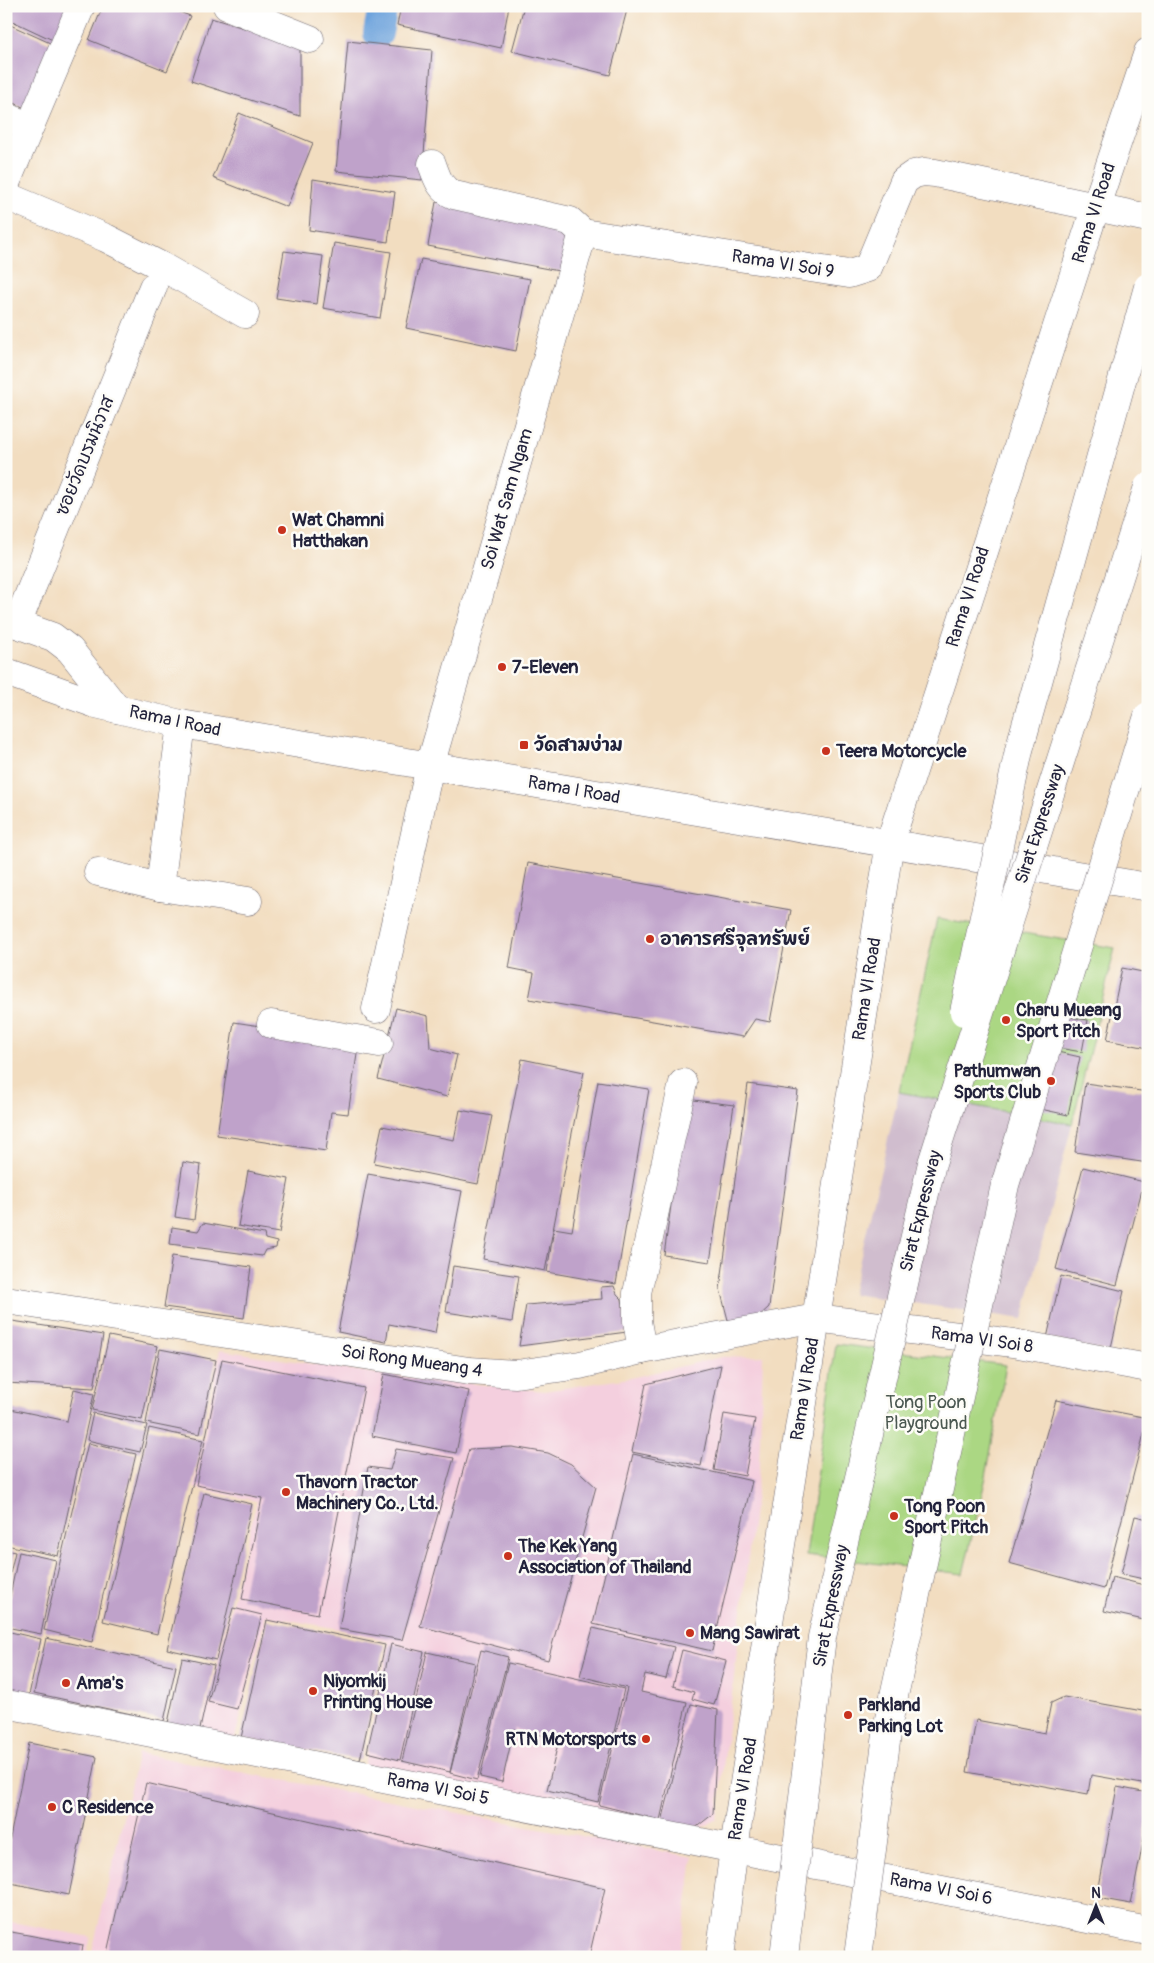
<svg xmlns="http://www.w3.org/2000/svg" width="1154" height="1963" font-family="Pangolin,'Playpen Sans Thai',sans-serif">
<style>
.built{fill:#f4cfde}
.industrial{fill:#d0bdce}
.green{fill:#abd783;stroke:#667c5f}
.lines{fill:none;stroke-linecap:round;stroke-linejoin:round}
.canal{stroke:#70a4dd;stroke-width:30}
.building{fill:#bfa2ca}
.minor-casing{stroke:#6b636a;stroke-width:29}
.secondary-casing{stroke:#6b636a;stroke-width:29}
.minor{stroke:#fff;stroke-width:28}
.secondary{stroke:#fff;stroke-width:28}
.motorway-bridge-casing{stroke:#6b636a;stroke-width:29;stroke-linecap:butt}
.motorway-bridge{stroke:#fff;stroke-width:28}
.poi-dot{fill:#c8321e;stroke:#fdfcf7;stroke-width:2}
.labels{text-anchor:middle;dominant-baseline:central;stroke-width:5;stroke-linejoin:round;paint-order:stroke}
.street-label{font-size:18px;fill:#22223b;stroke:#fdfcf7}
.poi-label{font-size:18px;font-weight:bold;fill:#22223b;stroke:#fdfcf7;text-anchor:start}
.park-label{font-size:18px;fill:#4b5851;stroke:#fdfcf7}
</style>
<rect width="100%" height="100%" fill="#fdfcf7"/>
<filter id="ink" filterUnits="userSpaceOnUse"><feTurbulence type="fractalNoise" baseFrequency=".02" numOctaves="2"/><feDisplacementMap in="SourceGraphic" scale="10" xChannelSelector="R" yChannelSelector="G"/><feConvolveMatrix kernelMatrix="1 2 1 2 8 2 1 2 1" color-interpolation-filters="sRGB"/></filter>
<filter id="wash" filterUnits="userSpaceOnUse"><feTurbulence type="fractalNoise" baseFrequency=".0096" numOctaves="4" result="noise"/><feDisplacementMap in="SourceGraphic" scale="20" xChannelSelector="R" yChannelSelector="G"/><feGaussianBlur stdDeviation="1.12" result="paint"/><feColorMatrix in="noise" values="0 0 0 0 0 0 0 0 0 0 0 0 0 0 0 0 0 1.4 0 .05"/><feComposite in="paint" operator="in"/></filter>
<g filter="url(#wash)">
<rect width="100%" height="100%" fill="#f2ddc0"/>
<g class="built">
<path d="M220,1350L379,1374L544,1391L630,1378L722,1357L763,1356L759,1467L717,1819L692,1834L364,1765L389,1641L334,1628L266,1616L234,1742L199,1736L257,1501L194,1488Z"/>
<path d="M138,1753L693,1857L680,1957H91Z"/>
<path d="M6,1921L91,1937L86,1957H6Z"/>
</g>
<path class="industrial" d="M899,1092L1072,1124L1023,1319L852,1294Z"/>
<g class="green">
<path d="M937,919L1115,948L1072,1124L899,1092Z"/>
<path d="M836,1344L1006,1365L986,1477L963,1574L806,1555Z"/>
</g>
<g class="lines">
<path class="canal" d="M378,33L383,6"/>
</g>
<g id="blocks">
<g class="building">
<path d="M6,6H73L57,42L6,18Z"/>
<path d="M103,6H164L190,16L167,71L89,40Z"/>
<path d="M401,6H509L501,48L397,25Z"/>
<path d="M524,6H628L610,75L512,51Z"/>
<path d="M211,18L300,45V116L191,81Z"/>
<path d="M6,23L59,47L29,110L6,99Z"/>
<path d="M348,41L432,50L422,180L336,171Z"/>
<path d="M239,113L313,143L287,207L213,178Z"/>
<path d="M313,179L395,192L388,242L309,230Z"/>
<path d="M436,202L573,227L564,272L428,246Z"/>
<path d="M334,243L391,252L380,318L323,308Z"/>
<path d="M284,251L323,256L317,304L276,298Z"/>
<path d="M421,259L530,279L516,351L406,328Z"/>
<path d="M528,863L791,910L770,1022L755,1019L743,1037L529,999L534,973L509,968Z"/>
<path d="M1122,968L1148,973V1048L1107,1040Z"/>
<path d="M396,1008L428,1016L430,1048L457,1055L447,1097L378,1079Z"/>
<path d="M1064,1016L1088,1020L1082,1052L1058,1048Z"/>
<path d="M234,1022L359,1041L348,1114L331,1112L326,1151L217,1135Z"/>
<path d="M1035,1047L1080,1057L1068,1115L1022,1105Z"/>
<path d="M522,1059L584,1072L545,1271L483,1259Z"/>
<path d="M598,1081L649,1089L616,1284L547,1272L554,1228L572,1231Z"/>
<path d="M1085,1083L1148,1092V1163L1075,1152Z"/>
<path d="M748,1084L798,1091L769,1307L756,1319L728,1320L720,1289Z"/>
<path d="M686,1099L734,1105L710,1262L664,1255Z"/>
<path d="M460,1110L492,1116L478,1184L374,1163L382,1126L454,1140Z"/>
<path d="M183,1162L201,1165L194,1220L175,1217Z"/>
<path d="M1083,1167L1144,1182L1117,1285L1056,1269Z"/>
<path d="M248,1171L289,1179L279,1233L238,1226Z"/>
<path d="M368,1174L462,1191L435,1333L389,1324L386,1342L338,1332Z"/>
<path d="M203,1223L264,1234L265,1239L277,1242L276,1248L265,1250L262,1256L170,1244L172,1227L198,1231Z"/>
<path d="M172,1256L251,1267L244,1318L164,1307Z"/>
<path d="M453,1266L519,1276L512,1322L446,1312Z"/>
<path d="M1061,1276L1124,1291L1110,1352L1047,1338Z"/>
<path d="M614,1286L617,1294L622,1299L627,1332L519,1346L526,1305L602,1299L601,1287Z"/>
<path d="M6,1320L103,1335L94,1388L6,1383Z"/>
<path d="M109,1336L158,1346L142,1420L92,1410Z"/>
<path d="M160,1349L216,1360L200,1434L146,1423Z"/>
<path d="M222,1359L364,1388L318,1614L242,1599L262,1498L196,1485Z"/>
<path d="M721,1365L701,1466L632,1452L646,1384Z"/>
<path d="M384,1374L469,1391L456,1453L372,1436Z"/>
<path d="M74,1389L94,1394L58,1556L6,1545V1408L67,1421Z"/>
<path d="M1056,1400L1148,1418L1104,1589L1009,1563Z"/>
<path d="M93,1413L147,1425L140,1452L87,1440Z"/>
<path d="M724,1414L755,1419L745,1476L714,1470Z"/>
<path d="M149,1428L203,1440L157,1634L103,1621Z"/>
<path d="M88,1443L136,1454L92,1642L44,1630Z"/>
<path d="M512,1447L548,1453L571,1464L596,1487L548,1660L420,1626L469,1449Z"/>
<path d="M396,1449L454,1458L402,1640L339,1629L368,1467L390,1470Z"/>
<path d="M633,1454L752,1481L712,1651L593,1624Z"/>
<path d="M204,1493L252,1504L216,1660L167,1649Z"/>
<path d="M1135,1516L1148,1519V1580L1121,1574Z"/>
<path d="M6,1550L15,1552L7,1587H6Z"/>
<path d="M19,1552L56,1560L41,1634L6,1627V1615Z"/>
<path d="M1112,1577L1148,1586V1621L1104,1611Z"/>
<path d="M233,1608L262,1615L237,1709L208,1702Z"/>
<path d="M267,1620L385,1645L360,1760L241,1738Z"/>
<path d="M593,1628L674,1647L666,1679L645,1674L641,1692L687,1702L660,1820L599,1805L627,1688L580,1676Z"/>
<path d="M6,1631L41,1639L29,1695L6,1690Z"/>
<path d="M46,1638L176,1666L164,1721L34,1693Z"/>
<path d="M391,1644L424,1652L400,1760L367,1752Z"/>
<path d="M481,1650L508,1657L477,1780L450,1773Z"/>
<path d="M682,1650L726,1661L714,1705L692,1699L694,1692L673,1686Z"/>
<path d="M427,1652L475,1663L450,1772L402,1761Z"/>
<path d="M182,1658L214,1665L200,1729L168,1723Z"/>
<path d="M508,1663L624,1689L598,1802L547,1790L559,1739L514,1729L502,1782L480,1777Z"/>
<path d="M1064,1697L1148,1712V1785L1091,1775L1088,1794L967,1772L976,1720L1045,1733L1051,1703Z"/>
<path d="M691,1704L718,1710L713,1814L694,1829L662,1822Z"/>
<path d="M29,1743L97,1757L69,1895L6,1882V1858Z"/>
<path d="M146,1783L605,1888L589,1957H106Z"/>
<path d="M1117,1787L1148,1793V1817L1131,1904L1097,1898Z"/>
<path d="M6,1931L83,1945L81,1957H6Z"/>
</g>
</g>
</g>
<g filter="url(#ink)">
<use href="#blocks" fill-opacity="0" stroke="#6b636a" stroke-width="1"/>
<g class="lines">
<defs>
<g id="minor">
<path d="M227,6L310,39"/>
<path d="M6,116L28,127"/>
<path d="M432,164C437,178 440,189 454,195L570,221L583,233L849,274L868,268L904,181L914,174L924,172L935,173L1148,218"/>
<path d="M6,183L81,6"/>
<path d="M6,196L106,238L161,266L245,314"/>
<path d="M6,620L53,637L70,650L117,709"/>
<path d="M17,624L153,287"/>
<path d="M98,872L160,887L248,901"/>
<path d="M160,887L181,724"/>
<path d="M376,1009L430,766L583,233"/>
<path d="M271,1024L379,1043"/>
<path d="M6,1300L469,1371L516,1374L580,1365L642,1350L816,1318L1013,1343L1148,1368"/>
<path d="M642,1350L637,1321V1293L683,1083"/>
<path d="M6,1704L1148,1931"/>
</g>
<g id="secondary">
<path d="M6,672L96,704L181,724L1148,887"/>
<path d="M720,1957L734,1848L890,842L1096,206L1148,52"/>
</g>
</defs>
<use href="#minor" class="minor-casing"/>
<use href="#secondary" class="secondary-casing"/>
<use href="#minor" class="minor"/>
<use href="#secondary" class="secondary"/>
<defs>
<g id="motorway-bridge">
<path d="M964,1012L1019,750L1148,287"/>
<path d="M784,1957L822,1637L932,1163L1148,487"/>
<path d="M858,1957L889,1719L1005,1185L1148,716"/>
</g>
</defs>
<use href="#motorway-bridge" class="motorway-bridge-casing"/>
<use href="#motorway-bridge" class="motorway-bridge"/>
</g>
</g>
<g class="poi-dot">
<circle cx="282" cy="530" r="5"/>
<circle cx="502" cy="667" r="5"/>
<rect x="519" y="740" width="10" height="10" rx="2.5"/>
<circle cx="826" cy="751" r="5"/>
<circle cx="650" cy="939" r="5"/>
<circle cx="1006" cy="1020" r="5"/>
<circle cx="1051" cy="1081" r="5"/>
<circle cx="286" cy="1492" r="5"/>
<circle cx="894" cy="1516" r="5"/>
<circle cx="508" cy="1556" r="5"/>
<circle cx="690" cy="1633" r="5"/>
<circle cx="66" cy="1683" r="5"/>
<circle cx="313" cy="1691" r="5"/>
<circle cx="848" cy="1715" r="5"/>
<circle cx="646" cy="1739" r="5"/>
<circle cx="52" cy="1807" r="5"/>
</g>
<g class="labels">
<g class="street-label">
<text transform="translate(1094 213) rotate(-72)">Rama VI Road</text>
<text transform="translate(783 264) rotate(9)">Rama VI Soi 9</text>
<text transform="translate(85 456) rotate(-68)">ซอยวัดบรมนิวาส</text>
<text transform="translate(507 499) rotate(-74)">Soi Wat Sam Ngam</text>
<text transform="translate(968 597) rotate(-72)">Rama VI Road</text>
<text transform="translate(175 721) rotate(12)">Rama I Road</text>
<text transform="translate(574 790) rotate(10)">Rama I Road</text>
<text transform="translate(1040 824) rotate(-72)">Sirat Expressway</text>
<text transform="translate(867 989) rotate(-81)">Rama VI Road</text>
<text transform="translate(921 1211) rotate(-76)">Sirat Expressway</text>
<text transform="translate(982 1340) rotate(8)">Rama VI Soi 8</text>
<text transform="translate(412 1361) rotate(8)">Soi Rong Mueang 4</text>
<text transform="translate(805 1389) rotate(-81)">Rama VI Road</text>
<text transform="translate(831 1606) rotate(-79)">Sirat Expressway</text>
<text transform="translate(438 1789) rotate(11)">Rama VI Soi 5</text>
<text transform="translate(743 1789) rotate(-81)">Rama VI Road</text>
<text transform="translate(941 1889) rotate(11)">Rama VI Soi 6</text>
</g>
<g class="poi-label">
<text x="292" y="520">Wat Chamni<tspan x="292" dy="21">Hatthakan</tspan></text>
<text x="512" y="667">7-Eleven</text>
<text x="534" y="745">วัดสามง่าม</text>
<text x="836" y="751">Teera Motorcycle</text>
<text x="660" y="939">อาคารศรีจุลทรัพย์</text>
<text x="1016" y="1010">Charu Mueang<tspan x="1016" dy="21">Sport Pitch</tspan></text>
<text x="1041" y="1071" text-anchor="end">Pathumwan<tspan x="1041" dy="21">Sports Club</tspan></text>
<text x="296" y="1482">Thavorn Tractor<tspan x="296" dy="21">Machinery Co., Ltd.</tspan></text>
<text x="904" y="1506">Tong Poon<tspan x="904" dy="21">Sport Pitch</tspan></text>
<text x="518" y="1546">The Kek Yang<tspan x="518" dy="21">Association of Thailand</tspan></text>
<text x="700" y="1633">Mang Sawirat</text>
<text x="323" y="1681">Niyomkij<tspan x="323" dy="21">Printing House</tspan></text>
<text x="76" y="1683">Ama's</text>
<text x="858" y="1705">Parkland<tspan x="858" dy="21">Parking Lot</tspan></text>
<text x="636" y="1739" text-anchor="end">RTN Motorsports</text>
<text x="62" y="1807">C Residence</text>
</g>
<g class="park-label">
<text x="926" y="1402">Tong Poon<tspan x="926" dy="21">Playground</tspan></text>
</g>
</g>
<rect width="1154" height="1963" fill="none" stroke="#fdfcf7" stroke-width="25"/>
<g transform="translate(1096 1906)" stroke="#fdfcf7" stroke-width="4" paint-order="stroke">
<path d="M0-4L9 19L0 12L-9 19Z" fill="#22223b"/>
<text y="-8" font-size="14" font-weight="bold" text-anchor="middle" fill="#22223b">N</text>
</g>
</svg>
